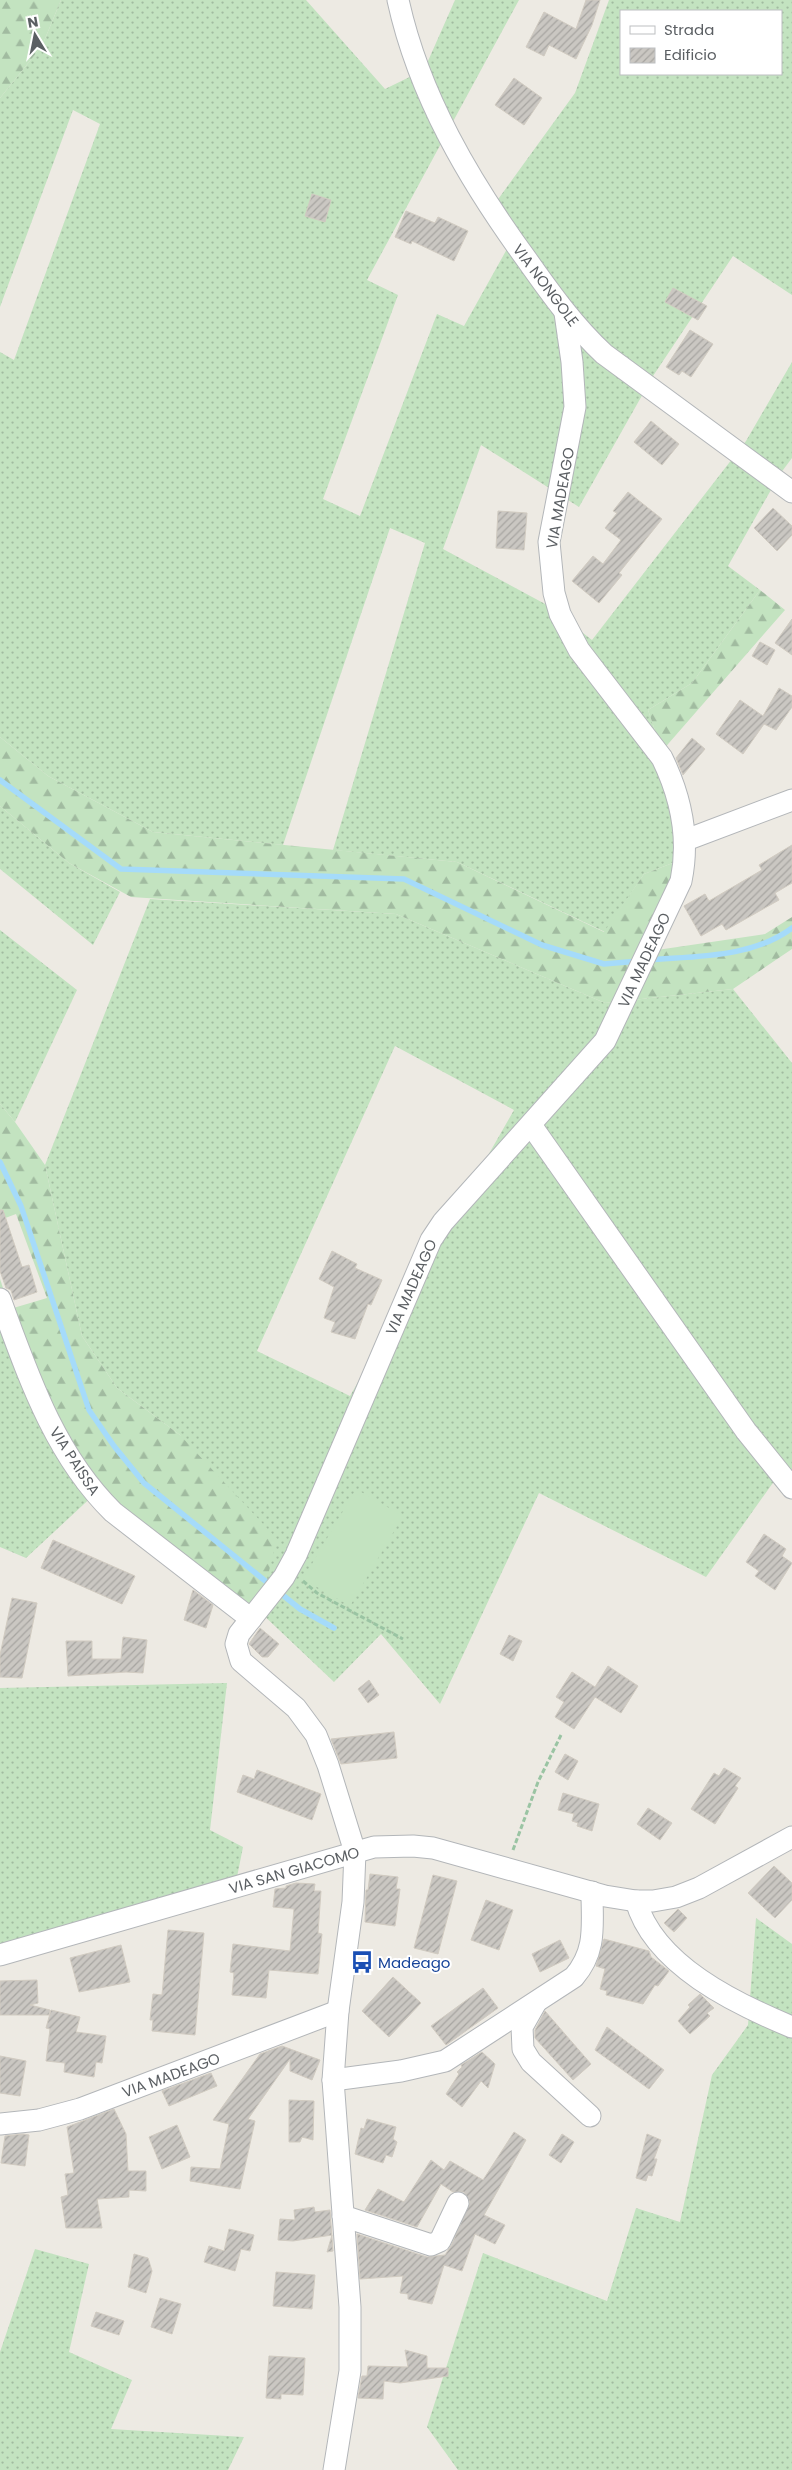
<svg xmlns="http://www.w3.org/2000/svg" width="792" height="2470" font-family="Poppins,sans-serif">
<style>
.grass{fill:url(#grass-dots);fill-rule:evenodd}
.forest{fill:url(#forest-firs)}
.garden{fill:#c3e3c0}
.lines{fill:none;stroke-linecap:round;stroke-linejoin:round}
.stream{stroke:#a5dbfa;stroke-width:5.5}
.building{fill:url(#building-hatch);stroke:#d1cbc1}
.minor-casing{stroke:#b3b6b9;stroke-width:23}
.path{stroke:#9ac4a3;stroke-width:3;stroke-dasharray:5 2.5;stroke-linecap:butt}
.minor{stroke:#fff;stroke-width:21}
.labels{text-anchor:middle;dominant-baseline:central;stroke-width:4;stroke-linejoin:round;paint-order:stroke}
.street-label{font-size:15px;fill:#5b5f63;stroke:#fff}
.transit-label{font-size:15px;fill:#164399;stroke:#fff;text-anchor:start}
</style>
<defs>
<pattern id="grass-dots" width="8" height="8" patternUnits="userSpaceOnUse" patternTransform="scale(1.25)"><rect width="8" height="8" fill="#c3e3c0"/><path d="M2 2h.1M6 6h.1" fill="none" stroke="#a1bba0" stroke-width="1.8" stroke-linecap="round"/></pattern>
<pattern id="forest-firs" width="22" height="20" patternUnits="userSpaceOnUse" patternTransform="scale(1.25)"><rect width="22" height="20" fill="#c3e3c0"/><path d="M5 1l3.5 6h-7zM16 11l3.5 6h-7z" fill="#a1bba0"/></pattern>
<pattern id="building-hatch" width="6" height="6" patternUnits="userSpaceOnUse" patternTransform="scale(1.25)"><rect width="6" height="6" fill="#cac7c2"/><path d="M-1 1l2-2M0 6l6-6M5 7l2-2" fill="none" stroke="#a7a5a1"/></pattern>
</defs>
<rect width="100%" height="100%" fill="#edeae3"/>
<g class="grass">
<path d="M61,0H306L385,89L424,70L455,0H519L367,280L398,295L323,499L360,516L437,314L464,326L512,240L491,209L575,93L609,0H792V295L733,256L653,376L579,507L481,445L443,549L547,605L592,640L746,441L792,362V458L780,474L728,566L760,590L692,683L648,710L662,751L691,856L644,874L605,932L457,862L333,850L425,543L390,528L283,845L153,832L48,776L0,737V352L14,360L100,124L73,110L0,307V98L42,46ZM621,11H781V74H621Z"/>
<path d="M0,806L69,863L120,892L93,945L0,869Z"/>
<path d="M150,899L396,914L605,1003L733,989L792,1063V1481L782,1470L706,1577L539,1493L440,1704L381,1634L334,1682L259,1611L180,1435L117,1388L82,1336L45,1165ZM395,1046L514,1110L350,1396L257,1351Z"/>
<path d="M0,930L77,990L15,1122L0,1104Z"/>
<path d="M0,1279L10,1309L98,1491L26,1558L0,1547Z"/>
<path d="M227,1683L210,1830L243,1847L233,1897L0,1966V1688Z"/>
<path d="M756,1918L792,1944V2470H458L427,2427L483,2253L607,2301L636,2208L680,2222L712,2075L748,2025Z"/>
<path d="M35,2249L89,2264L69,2352L132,2380L111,2429L244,2437L228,2470H0V2352Z"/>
</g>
<g class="forest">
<path d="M0,0H61L42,46L0,98Z"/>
<path d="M760,590L785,610L662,751L648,710L692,683Z"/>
<path d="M0,737L48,776L153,832L457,862L604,932L644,874L691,856L657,950L765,934L792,917V949L733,989L605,1003L396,914L131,897L69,863L0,806Z"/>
<path d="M0,1104L15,1122L45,1165L82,1336L117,1388L180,1435L277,1539L259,1611L98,1491L45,1396L10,1309L47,1298L16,1214L0,1220Z"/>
</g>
<path class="garden" d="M356,1489L403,1516L350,1606L303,1579Z"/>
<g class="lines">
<g class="stream">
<path d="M0,780L121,869L404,879L542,945L604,964L639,961"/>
<path d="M648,960C696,956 752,958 792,928"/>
<path d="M0,1162L21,1206L89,1410L114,1446L144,1483L300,1609L334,1628"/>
</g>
</g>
<g class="building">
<path d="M586,0H600L592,25L576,59L549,45L544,56L526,47L544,12L576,29Z"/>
<path d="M514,78L542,98L524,125L495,105Z"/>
<path d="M312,194L331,200L325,222L305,216Z"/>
<path d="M406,211L435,223L438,217L468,231L454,261L412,241L411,244L395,237Z"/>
<path d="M673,288L707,306L698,320L665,302Z"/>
<path d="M690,330L713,344L691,377L682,371L679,375L666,367Z"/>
<path d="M651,421L679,444L662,465L634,442Z"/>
<path d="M628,492L662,519L619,573L622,575L599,603L572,581L593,556L603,564L621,540L605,528L617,513L613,511Z"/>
<path d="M773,508L792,526V535L777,551L754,528Z"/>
<path d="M498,511L527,513L524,550L496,548Z"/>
<path d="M792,619V655L775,643Z"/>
<path d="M760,642L775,650L767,665L752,656Z"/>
<path d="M779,688L792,696V707L776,730L764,724L743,754L716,734L740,700L763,716Z"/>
<path d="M692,738L705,749L683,775L676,758Z"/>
<path d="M792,845V883L775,893L779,900L726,930L722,924L701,936L684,906L705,894L709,901L762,870L759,865Z"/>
<path d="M0,1210H3L22,1267L29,1265L37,1292L14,1300L11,1290L6,1288L0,1271Z"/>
<path d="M332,1251L357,1264L355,1268L382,1280L371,1305L368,1304L355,1339L331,1332L335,1322L324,1318L334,1287L319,1279Z"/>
<path d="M764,1534L786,1549L782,1556L792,1563L775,1590L755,1576L759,1571L746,1562Z"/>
<path d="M53,1540L135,1576L122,1604L41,1568Z"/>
<path d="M193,1590L213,1605L206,1628L184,1620Z"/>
<path d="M12,1598L37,1603L22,1678L0,1677V1655Z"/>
<path d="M260,1628L279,1644L268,1657H262L249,1644Z"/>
<path d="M509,1635L522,1641L513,1661L500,1654Z"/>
<path d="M123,1637L147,1640L143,1673L126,1672L68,1676L66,1641H92V1659H121Z"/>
<path d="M608,1666L638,1686L621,1713L595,1697L574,1729L555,1717L564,1702L556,1697L572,1672L595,1687Z"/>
<path d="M369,1680L379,1695L368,1703L358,1689Z"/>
<path d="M394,1732L397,1758L341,1764L331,1739Z"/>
<path d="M565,1754L578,1761L568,1780L555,1772Z"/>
<path d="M724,1768L741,1778L735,1786L738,1788L715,1824L691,1809L714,1773L719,1776Z"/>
<path d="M257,1770L321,1794L312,1820L237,1792L243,1775L254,1779Z"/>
<path d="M563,1793L599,1804L592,1831L577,1826L578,1823L572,1821L574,1814L558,1810Z"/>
<path d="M648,1808L672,1823L660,1840L637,1824Z"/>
<path d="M774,1866L792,1883V1900L775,1918L748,1893Z"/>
<path d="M370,1874L398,1877L396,1889H400L395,1926L365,1922L366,1890H368Z"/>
<path d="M433,1875L457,1881L438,1954L414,1948Z"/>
<path d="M296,1883L315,1884L314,1891H321L318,1933L322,1934L318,1974L269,1970L266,1998L232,1995L234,1973L230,1972L233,1944L290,1951L294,1909L273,1907L275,1889L286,1888V1886Z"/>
<path d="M486,1900L513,1910L499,1950L471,1940Z"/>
<path d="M678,1909L687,1918L674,1932L664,1923Z"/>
<path d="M168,1930L204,1933L195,2035L152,2031L153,2020H150L153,1994L162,1995Z"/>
<path d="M604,1939L649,1951L651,1957L669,1971L658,1986L655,1985L643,2004L606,1995L607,1991L600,1989L605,1969L596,1966Z"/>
<path d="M560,1940L569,1958L540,1972L532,1954Z"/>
<path d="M121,1945L130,1982L79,1992L70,1958Z"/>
<path d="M393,1977L421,2003L389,2037L362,2011Z"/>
<path d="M37,1980L38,2003L30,2005L50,2010L49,2015H0V1981Z"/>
<path d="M483,1988L498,2008L446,2045L431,2026Z"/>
<path d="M700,1994L714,2008L707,2013L710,2016L690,2034L678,2021L690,2007L688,2005Z"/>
<path d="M51,2010L80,2017L76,2032L106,2036L102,2063L96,2062L94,2077L64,2072L65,2063L46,2061L50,2029L46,2028Z"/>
<path d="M545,2011L591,2064L573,2080L535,2038V2030Z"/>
<path d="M607,2027L664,2070L649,2089L595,2050Z"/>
<path d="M282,2046L320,2060L312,2080L290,2071V2059L248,2119L255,2121L240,2189L190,2181L191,2167L220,2169L229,2124L213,2120L260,2054Z"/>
<path d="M482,2052L495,2064L488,2088L481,2081L462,2107L446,2094L459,2074L457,2072L462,2067L461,2065Z"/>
<path d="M0,2056L26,2061L20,2096L0,2093Z"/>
<path d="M211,2073L217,2086L169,2106L162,2091Z"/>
<path d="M289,2100L314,2101L313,2140L302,2137L300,2142H289Z"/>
<path d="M114,2109L126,2134L128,2171H146V2191L129,2190V2197L97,2199L102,2228H66L61,2197L68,2195L65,2174L74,2173L67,2127Z"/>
<path d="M367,2119L396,2127L393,2139L397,2142L392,2157L386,2155L383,2163L355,2154L361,2128L364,2129Z"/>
<path d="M177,2125L190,2157L162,2169L149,2137Z"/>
<path d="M514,2132L526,2140L484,2215L505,2225L495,2244L475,2234L462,2271L444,2265L432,2304L408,2299V2294L400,2293L403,2276L360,2279L357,2234L427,2257L445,2255L451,2246L470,2202L464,2192H453L441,2184L417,2227L365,2210L378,2189L404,2202L431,2160L444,2170L450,2161L483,2180Z"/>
<path d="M23,2134L29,2135L25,2166L1,2163L5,2136Z"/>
<path d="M562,2134L574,2142L561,2163L549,2155Z"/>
<path d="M647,2134L661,2140L654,2159H657L652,2176L648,2175L646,2181L636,2178Z"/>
<path d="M314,2207L315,2212L330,2210L333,2251L327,2252L332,2235L293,2241L278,2240L280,2219L295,2220L294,2210Z"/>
<path d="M229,2229L254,2235L250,2251L241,2249L235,2271L204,2262L209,2246L224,2251Z"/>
<path d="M134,2254L148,2258L152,2271L146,2293L128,2287Z"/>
<path d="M276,2272L315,2275L312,2309L273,2306Z"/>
<path d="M160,2298L181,2304L172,2334L151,2327Z"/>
<path d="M96,2312L124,2321L119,2335L91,2326Z"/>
<path d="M405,2350L427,2356V2368H448V2376L400,2383L384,2381L383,2399L358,2398L362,2376H367L368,2366L408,2367Z"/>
<path d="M269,2356L305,2358L303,2395L281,2394V2399L266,2398Z"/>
</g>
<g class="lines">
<defs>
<g id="minor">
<path d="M398,0C419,96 470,182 527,260C551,294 574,326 604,354L792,492"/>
<path d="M686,840L792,800"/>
<path d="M531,1125L746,1431L792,1488"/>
<path d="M0,1299C28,1375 54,1454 113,1512L251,1619"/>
<path d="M636,1901C654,1965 736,2004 792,2027"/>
<path d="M0,1955L374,1847L413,1846L433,1848L605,1896L636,1901H653L676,1897L699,1888L792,1837"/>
<path d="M535,2004L522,2027L523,2049L531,2062L590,2116"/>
<path d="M333,2080L401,2071L445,2061L574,1977C597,1950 592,1925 592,1892"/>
<path d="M0,2124L39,2120L80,2109L338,2011"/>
<path d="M343,2216L431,2245L440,2241L458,2203"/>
<path d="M334,2470L350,2371V2307L333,2080L338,2011L353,1902L355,1852L328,1765L316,1735L296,1708L241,1661L236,1644L239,1634L284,1577L296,1555L431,1240L443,1222L605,1041L681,881C690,838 681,797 662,758L579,650L560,614L554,593L549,542L575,407L572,362L565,313"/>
</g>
</defs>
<use href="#minor" class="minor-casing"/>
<g class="path">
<path d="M303,1581L317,1593L403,1639"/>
<path d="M513,1850L538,1782L561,1735"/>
</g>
<use href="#minor" class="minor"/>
</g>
<defs>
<symbol id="bus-bare" viewBox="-9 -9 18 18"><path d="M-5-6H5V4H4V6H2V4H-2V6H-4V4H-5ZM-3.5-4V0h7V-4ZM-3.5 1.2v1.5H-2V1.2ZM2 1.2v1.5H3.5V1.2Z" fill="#1a4fb4" stroke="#fff" stroke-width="2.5" paint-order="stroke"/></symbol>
</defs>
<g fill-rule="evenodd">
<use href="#bus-bare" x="346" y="1946" width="32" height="32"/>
</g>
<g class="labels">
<g class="street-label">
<text transform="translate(546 285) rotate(53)">VIA NONGOLE</text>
<text transform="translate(560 498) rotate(-80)">VIA MADEAGO</text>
<text transform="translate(644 960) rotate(-65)">VIA MADEAGO</text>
<text transform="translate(411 1287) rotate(-66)">VIA MADEAGO</text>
<text transform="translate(75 1461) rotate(57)">VIA PAISSA</text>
<text transform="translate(294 1870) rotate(-16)">VIA SAN GIACOMO</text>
<text transform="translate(171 2075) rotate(-20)">VIA MADEAGO</text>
</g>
<g class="transit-label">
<text x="378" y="1962">Madeago</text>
</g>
</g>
<rect x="620" y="10" width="162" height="65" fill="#ffffff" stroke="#bdbfc1"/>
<rect x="630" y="26" width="25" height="8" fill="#ffffff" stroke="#bdbfc1"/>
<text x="664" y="35" font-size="15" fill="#5b5f63">Strada</text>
<rect x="630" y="48" width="25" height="15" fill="url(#building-hatch)" stroke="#bdbfc1"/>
<text x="664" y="60" font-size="15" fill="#5b5f63">Edificio</text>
<g transform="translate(35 35) rotate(350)" stroke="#ffffff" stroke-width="4" paint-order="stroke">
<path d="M0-4L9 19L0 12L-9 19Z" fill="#5b5f63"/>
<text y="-8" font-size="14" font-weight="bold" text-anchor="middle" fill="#5b5f63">N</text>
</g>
</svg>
